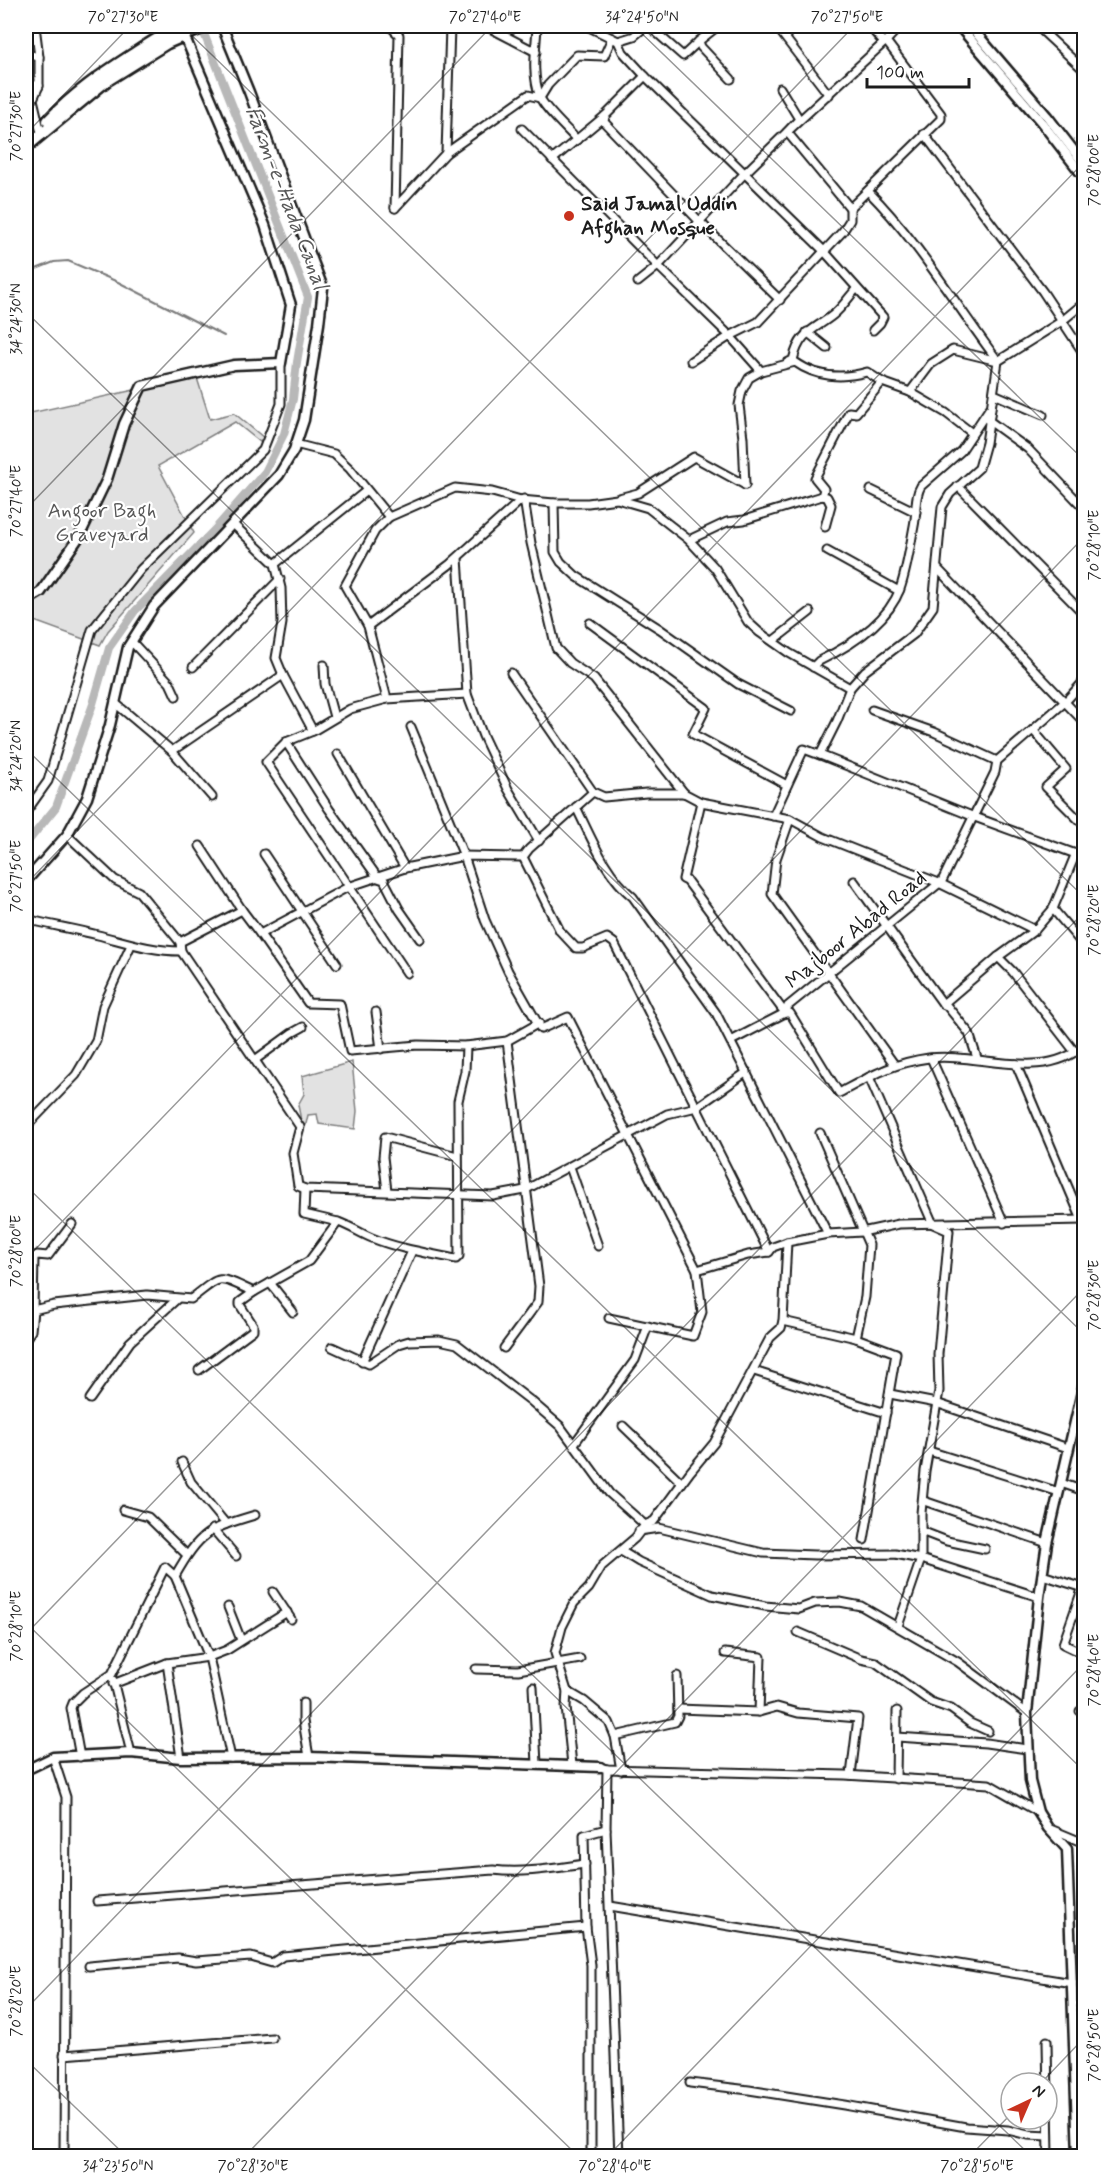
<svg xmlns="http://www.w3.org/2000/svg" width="1110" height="2182" font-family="Mynerve,sans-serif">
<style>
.green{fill:#e2e2e2;stroke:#7f7f7f;stroke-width:1.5}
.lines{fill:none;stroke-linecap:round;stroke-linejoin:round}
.stream{stroke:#7a7a7a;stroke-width:2}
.canal{stroke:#b8b8b8;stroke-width:8}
.minor-casing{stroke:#1c1c1c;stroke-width:11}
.tertiary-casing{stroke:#1c1c1c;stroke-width:13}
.primary-casing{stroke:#1c1c1c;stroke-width:15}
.minor{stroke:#fff;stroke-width:7}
.tertiary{stroke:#fff;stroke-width:8}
.primary{stroke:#fff;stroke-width:10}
.ticks{fill:none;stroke:#1c1c1c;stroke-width:1.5;stroke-opacity:0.45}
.poi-dot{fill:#c8321e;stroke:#fff;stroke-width:2}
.labels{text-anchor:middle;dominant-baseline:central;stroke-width:4.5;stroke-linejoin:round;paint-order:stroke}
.poi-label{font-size:21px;font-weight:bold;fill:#1c1c1c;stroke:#fff;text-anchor:start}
.park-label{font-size:21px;fill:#575757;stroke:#fff}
.street-label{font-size:21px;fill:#1c1c1c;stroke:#fff}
.water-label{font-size:22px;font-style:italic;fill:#5a5a5a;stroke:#fff}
.neatline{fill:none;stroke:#1c1c1c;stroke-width:2}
.ticks-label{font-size:15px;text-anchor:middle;fill:#1c1c1c}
</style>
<rect width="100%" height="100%" fill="#fff"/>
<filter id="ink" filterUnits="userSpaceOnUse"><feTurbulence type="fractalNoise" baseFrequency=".0167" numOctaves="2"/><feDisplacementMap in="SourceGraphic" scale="12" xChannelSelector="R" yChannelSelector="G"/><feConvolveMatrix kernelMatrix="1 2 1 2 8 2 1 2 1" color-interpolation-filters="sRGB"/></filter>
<g filter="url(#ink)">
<g class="green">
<path d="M197,378L210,419L234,413L264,438L260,442L235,422L158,466L194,533L108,631L100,645L26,618V414L143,388Z"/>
<path d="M352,1062L357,1111L355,1129L319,1124L317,1114L308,1115L306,1124L302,1126L298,1105L304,1094L302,1076Z"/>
</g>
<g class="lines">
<path class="stream" d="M26,273L54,262L68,261L118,282L224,336"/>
<path class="canal" d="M26,844L56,807L93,704L109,648L135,611L216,528L265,472L284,434L293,399L297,362L308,297L201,26"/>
<defs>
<g id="minor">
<path d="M35,26L39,57V86L33,99L40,129"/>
<path d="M390,26L399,35L395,208"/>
<path d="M486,26L536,52"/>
<path d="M537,26C536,49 531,73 540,97C543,107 568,130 577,140"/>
<path d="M587,26L618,41L623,52L645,76L824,251L883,317L880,323L873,330"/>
<path d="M649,26L683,56L699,41L701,47L731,79"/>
<path d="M776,26L829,95"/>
<path d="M869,26L884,43"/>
<path d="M1037,26L1084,70"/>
<path d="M618,41L634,36L646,26"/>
<path d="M699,41L718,26"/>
<path d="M26,54L39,57"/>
<path d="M645,76L605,116L604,122L700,222L780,300"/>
<path d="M26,83L39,86"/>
<path d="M780,88L799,119L787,132L850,208"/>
<path d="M522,129L658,266L730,336L761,371"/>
<path d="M924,134L1043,292L1084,354"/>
<path d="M446,153L450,26"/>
<path d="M552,160L605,116"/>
<path d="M868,191C918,241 955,304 998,361"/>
<path d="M395,208L446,153L528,95L540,98L548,85L577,55L604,56L612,38"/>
<path d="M638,282L658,266L744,174L787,132L886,41"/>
<path d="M807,332L827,348"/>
<path d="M691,361L730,336L758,322L843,231L850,220V208L941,119V114L886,41L900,26"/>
<path d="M787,363L793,360C800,331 813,331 833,315C842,308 849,297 856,289"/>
<path d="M910,392L946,413L972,433"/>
<path d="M994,394L1043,415"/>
<path d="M988,420L1028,449L1084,508"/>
<path d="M295,444L334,454L350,469L389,517L375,531L345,586L368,626L387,699"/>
<path d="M745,485L743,438L739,405L742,391L749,378L761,371L795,362C816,377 842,379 867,372L882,382L910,392L931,364L953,350L998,361"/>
<path d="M958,486L1084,614"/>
<path d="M871,490L916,512"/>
<path d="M822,496L824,489L815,478L845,420L849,412L856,413L882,382"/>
<path d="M619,498L638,493L694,457L745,485"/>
<path d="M524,499L531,543L556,648L570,663L594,679L684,793"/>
<path d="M554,503L555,552L561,562L576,576L660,629L738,684L791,711"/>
<path d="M389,517L455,488L492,492L521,500L554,503H588L617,499L648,508L689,540L715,568L748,622L759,632L789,653L850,688L865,671L914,634L933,607L942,507L950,494L979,468L986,443L998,361L1062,321L1084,303"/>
<path d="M233,524L275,564L281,588L282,623L276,658L283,675L313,731L286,742L266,762L407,973"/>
<path d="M689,540L727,522L744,520L822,496L827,497L831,505L825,527"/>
<path d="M827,551L899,591"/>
<path d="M458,558L467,694L483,736L508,789L539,841"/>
<path d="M275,564L366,491"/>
<path d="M937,568L1084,722"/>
<path d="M590,623L706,708L693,734L787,785"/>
<path d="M368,626L449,565L521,500"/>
<path d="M773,641L810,612"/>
<path d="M132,642L170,683L176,696"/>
<path d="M324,665L325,684L334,717"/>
<path d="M193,667L280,579"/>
<path d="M813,667L819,661C850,646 887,623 900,589C907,569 910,547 914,526C917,513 914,497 921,486L961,451L989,409"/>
<path d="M511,673L593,792"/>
<path d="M850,688L837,721L820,755L972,816L1084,857"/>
<path d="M115,703L172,751L212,797"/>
<path d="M872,710L934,732L997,761"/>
<path d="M411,727L464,856L485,920L508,971L541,1029L568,1017L697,1270L702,1312L693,1336L609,1318"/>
<path d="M1033,730L1066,769L1046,787L1084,825"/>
<path d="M313,731L350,709L387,699L467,694"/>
<path d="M286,742L329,809L378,878L384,880L399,909L420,939"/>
<path d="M172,751L283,675"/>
<path d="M338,754L405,868"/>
<path d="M701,802L683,879L687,881L785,1013H790L839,1093C871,1076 892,1063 929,1058C978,1052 1043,1083 1084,1045"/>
<path d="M576,807C592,839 605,874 633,897L716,1013L828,1234"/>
<path d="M26,812L48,781L92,630L141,569L263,450L281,404V363"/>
<path d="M773,816L804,749L820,755"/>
<path d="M790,819L776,859L772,894L894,1064"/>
<path d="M67,835L115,880L139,892L180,942"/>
<path d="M200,846L242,910"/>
<path d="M264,854L337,964"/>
<path d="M523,857L560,931L576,948H583L607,938L614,943L769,1252"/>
<path d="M854,881L943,1004L947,1006L969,1033L977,1058"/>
<path d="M1053,909L1084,946"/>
<path d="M26,919C50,925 74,929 98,935C126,942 151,951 181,951L180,942L242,910L260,934L348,887L405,868L464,856L523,857L529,849L593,792L604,797L646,793H684L701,802L790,819L823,837L939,883L1035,930L1053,909L1076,853H1081L1084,849"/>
<path d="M260,934L308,1003L340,1004L350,1051L418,1045L466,1046L507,1041L539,1023"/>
<path d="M181,951L300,1127L293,1153L298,1186L305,1189L493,1196L525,1190L667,1114L697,1107L747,1072"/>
<path d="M998,957L1013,972L1075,1052"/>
<path d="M943,1004L998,957L1035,930"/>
<path d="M376,1012L381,1049"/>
<path d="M731,1041L785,1013L788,1006L942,881L995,772L997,761L1066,701L1084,681"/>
<path d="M931,1058L1004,1223"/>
<path d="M255,1060L292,1033L303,1027"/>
<path d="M1016,1064L1082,1220"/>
<path d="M869,1077L933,1224L949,1231L938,1354L939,1391L925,1471L921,1513V1559L898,1626"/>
<path d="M26,1127L76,1075L96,1041L103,1006L131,945"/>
<path d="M820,1133L869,1245L865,1297L856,1338"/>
<path d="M570,1167L598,1246"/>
<path d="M387,1191L383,1157L385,1137L457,1156"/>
<path d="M338,1222C350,1226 360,1233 372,1238C399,1249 428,1253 456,1259L459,1256L458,1101L465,1071L466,1046"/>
<path d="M697,1270L748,1255L769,1252L773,1247L787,1242L828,1234L862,1232L899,1224L1084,1220"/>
<path d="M270,1283L293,1312"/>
<path d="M33,1310L34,1257L37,1255L48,1256L72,1224"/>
<path d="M783,1321L856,1338L896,1353L864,1540"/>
<path d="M26,1338L31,1331L33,1310L54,1305L147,1295L191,1299C223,1274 216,1275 254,1292L309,1261L338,1222L304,1214L305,1189"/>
<path d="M332,1347L369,1364L399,1344L409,1341L439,1340L457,1344L531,1401L560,1426L609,1493L645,1525"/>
<path d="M504,1348L538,1302L539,1286L507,1041"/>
<path d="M362,1362L412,1251"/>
<path d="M199,1370L253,1330V1325L240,1305V1302L254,1292"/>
<path d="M754,1371L886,1413"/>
<path d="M890,1394L936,1403L1068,1448"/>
<path d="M90,1399L130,1342L177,1299"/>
<path d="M623,1426L682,1483"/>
<path d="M574,1444L635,1360L648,1326"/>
<path d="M929,1451L1059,1492"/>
<path d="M182,1462L191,1482L226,1524"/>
<path d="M1061,1483L1084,1491"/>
<path d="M924,1501L1047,1543"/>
<path d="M123,1510L148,1517L187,1555"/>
<path d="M213,1529L236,1556"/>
<path d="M639,1531L659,1528L763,1553L815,1555L895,1554L921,1559L1039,1597"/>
<path d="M921,1531L947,1541L985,1549"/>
<path d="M621,1551L639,1562L712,1595L765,1606L799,1609L815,1603L840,1602L861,1606L958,1662L1027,1713"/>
<path d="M1042,1575L1084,1588"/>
<path d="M175,1576C200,1532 208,1529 255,1515"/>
<path d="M1083,1587L1063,1644L1084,1654"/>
<path d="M273,1592L291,1619"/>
<path d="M228,1607L241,1640"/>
<path d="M798,1632L861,1659L875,1662L931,1702L951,1709L970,1723L988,1731"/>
<path d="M725,1653L761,1657L759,1712"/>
<path d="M167,1663L181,1758"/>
<path d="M476,1669L518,1670L580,1659"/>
<path d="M113,1680L131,1753"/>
<path d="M113,1684L167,1663L209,1657L227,1650L287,1612"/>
<path d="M533,1687L537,1764"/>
<path d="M567,1691L566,1707L572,1765"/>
<path d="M303,1703V1721L309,1757"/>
<path d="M678,1709L759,1712L777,1707L798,1713L858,1718L851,1775"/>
<path d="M1080,1711L1084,1712"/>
<path d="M615,1736L675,1722L678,1716L677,1676"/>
<path d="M897,1737L986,1743L1027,1749"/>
<path d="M53,1757L66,1797L64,2156"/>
<path d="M80,1757L71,1708L73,1703L83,1693L112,1674L165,1567L175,1576L209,1657L231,1758"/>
<path d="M600,1767L607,1769L845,1775L989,1784L1038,1812"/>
<path d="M607,1769L606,1829L619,2156"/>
<path d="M621,1770L615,1736L609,1722L584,1701L567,1691L555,1653L562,1627L574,1603L589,1588L602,1566L635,1538L645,1525L654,1521L690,1472L714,1443L770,1338L781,1328L783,1321L787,1242"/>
<path d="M896,1779L897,1711"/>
<path d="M1048,1828L1084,1843"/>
<path d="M97,1901L493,1870C523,1874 555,1868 585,1864"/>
<path d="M610,1906L1072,1983"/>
<path d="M89,1966L178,1958L196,1961L251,1957L272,1963L283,1956L586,1927"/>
<path d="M1047,2041L1049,2156"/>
<path d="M64,2055L272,2038"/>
<path d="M690,2083L749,2090L844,2105L966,2127L1008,2130L1028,2135L1048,2136"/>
<path d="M591,2156V1965L586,1927L584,1835L606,1829"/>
</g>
<g id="tertiary">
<path d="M959,26L1042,123L1084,177"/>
<path d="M970,26L1047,116L1084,164"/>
<path d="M26,601L41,592L79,537L107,479L124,424L142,386L234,365L281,363L291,305L265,225L187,42L177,35"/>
<path d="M26,881L67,835L87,798L110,725L128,647L154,606L279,475L294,450L304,420L319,324L323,288L249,92L222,26"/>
<path d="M26,1770L53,1757L131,1753L181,1758L309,1757L600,1767"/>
<path d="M1078,2156L1067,1849L1048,1828L1038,1812L1030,1781L1027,1713L1039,1597L1047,1543L1084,1383"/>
</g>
<g id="primary">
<path d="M48,121C73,94 101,75 132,55C149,44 165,33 184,26"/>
<path d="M26,147L106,81L167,43L206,26"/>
</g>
</defs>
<use href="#minor" class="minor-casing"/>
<use href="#tertiary" class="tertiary-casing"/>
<use href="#primary" class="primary-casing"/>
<use href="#minor" class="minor"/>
<use href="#tertiary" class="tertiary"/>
<use href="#primary" class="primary"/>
</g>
</g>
<path class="ticks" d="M182,26L1084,897M634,26L1084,460M26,134L130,26M26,312L1084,1334M26,509L492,26M26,749L1084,1771M26,884L854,26M26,1186L1031,2156M26,1259L1084,162M26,1623L578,2156M26,1634L1084,537M26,2009L1084,912M26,2060L126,2156M1041,2083L1084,2038M245,2156L1084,1288M608,2156L1084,1663M970,2156L1011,2114"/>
<circle class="poi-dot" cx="569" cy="216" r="6"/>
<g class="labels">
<g class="poi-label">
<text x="581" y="204">Said Jamal Uddin<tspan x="581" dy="24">Afghan Mosque</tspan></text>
</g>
<g class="park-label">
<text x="102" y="511">Angoor Bagh<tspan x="102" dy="24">Graveyard</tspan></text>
</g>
<g class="street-label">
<text transform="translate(856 930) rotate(-39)">Majboor Abad Road</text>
</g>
<g class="water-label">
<text transform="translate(286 198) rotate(69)">Farm-e-Hada Canal</text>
</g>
</g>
<rect width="1110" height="2182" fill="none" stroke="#fff" stroke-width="66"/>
<g transform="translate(1029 2101) rotate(44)"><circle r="28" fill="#ffffff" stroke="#a4a4a4" stroke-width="1.5"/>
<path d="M0-4.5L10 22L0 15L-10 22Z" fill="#c8321e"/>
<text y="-9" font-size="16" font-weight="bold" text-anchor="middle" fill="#1c1c1c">N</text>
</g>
<path d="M867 78v9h102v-9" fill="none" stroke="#1c1c1c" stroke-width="3"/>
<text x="876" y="78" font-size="18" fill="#1c1c1c" stroke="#ffffff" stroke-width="4.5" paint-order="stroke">100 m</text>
<rect x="33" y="33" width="1044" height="2116" class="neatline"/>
<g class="ticks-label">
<text x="123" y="22">70°27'30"E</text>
<text x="485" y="22">70°27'40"E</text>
<text x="642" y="22">34°24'50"N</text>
<text x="847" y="22">70°27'50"E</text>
<text transform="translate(16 126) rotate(-90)" y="5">70°27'30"E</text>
<text transform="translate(1094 170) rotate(-90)" y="5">70°28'00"E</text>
<text transform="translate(16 319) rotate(-90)" y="5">34°24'30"N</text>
<text transform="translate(16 501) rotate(-90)" y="5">70°27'40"E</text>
<text transform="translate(1094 545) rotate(-90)" y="5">70°28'10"E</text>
<text transform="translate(16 756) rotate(-90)" y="5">34°24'20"N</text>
<text transform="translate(16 876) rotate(-90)" y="5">70°27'50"E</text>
<text transform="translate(1094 920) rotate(-90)" y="5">70°28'20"E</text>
<text transform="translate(16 1251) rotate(-90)" y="5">70°28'00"E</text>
<text transform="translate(1094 1295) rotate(-90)" y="5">70°28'30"E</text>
<text transform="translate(16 1626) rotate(-90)" y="5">70°28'10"E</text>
<text transform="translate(1094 1670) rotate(-90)" y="5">70°28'40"E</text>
<text transform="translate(16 2001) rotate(-90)" y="5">70°28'20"E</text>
<text transform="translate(1094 2045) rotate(-90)" y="5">70°28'50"E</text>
<text x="118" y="2171">34°23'50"N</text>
<text x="253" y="2171">70°28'30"E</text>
<text x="615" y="2171">70°28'40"E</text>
<text x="977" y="2171">70°28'50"E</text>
</g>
</svg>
